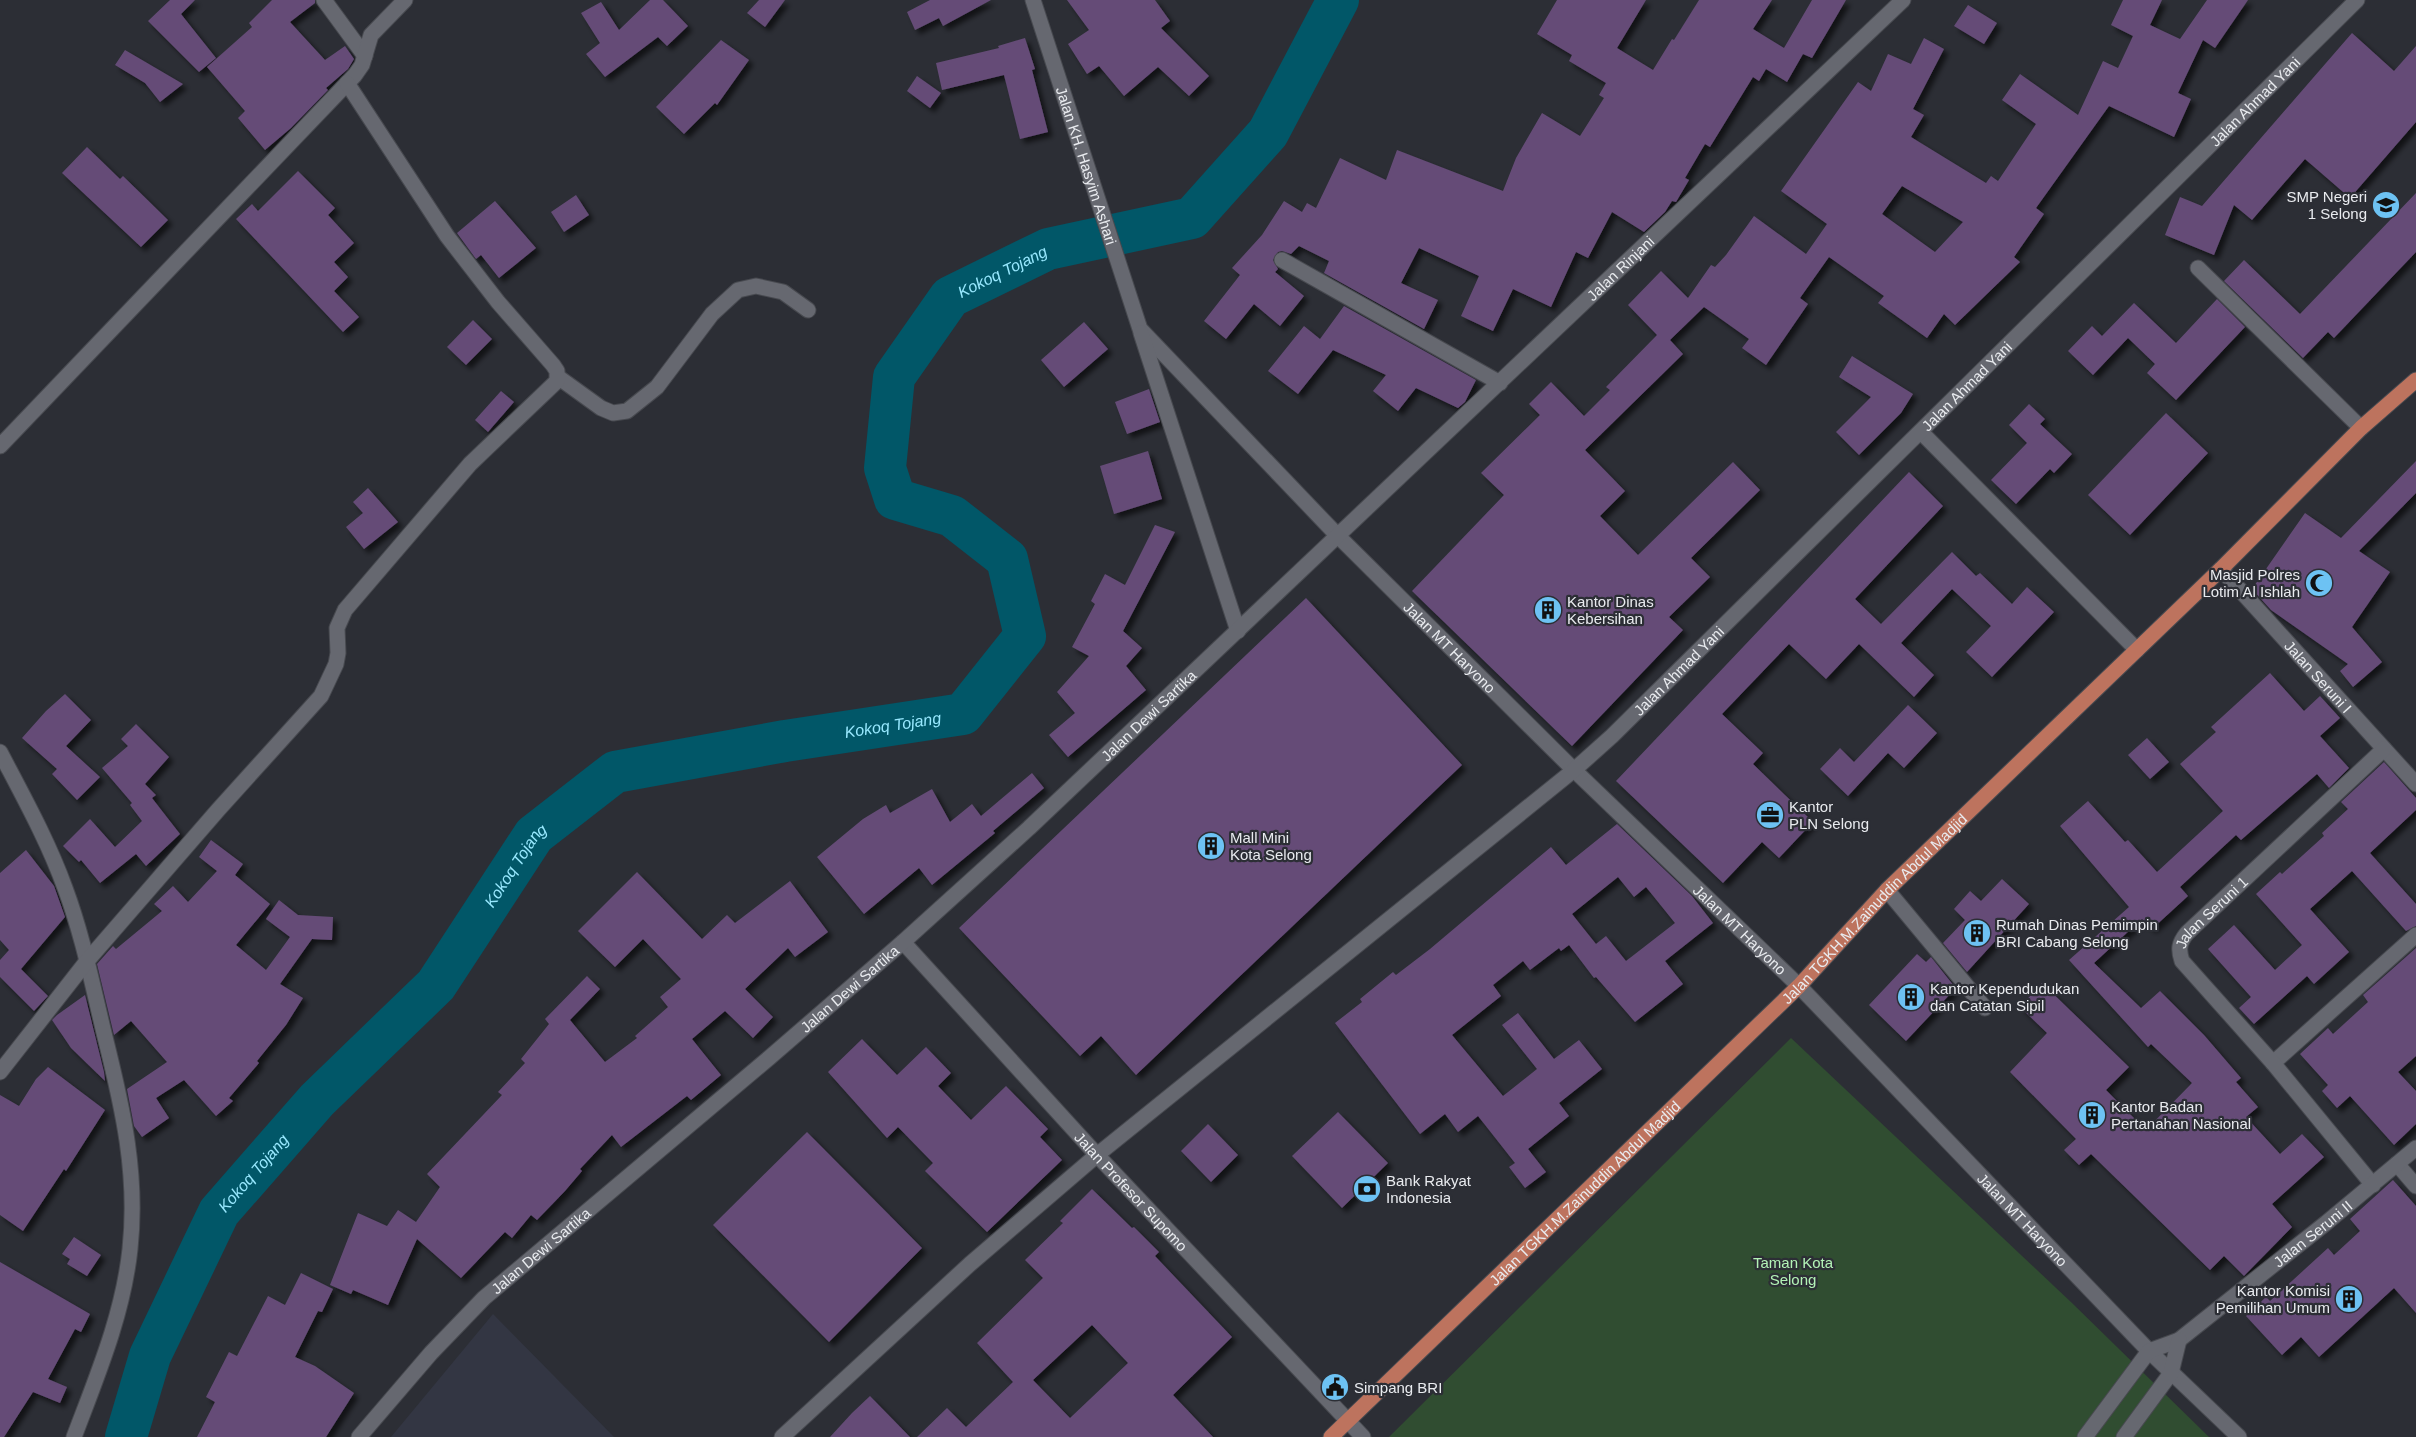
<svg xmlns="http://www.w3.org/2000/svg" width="2416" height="1437" font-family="Helvetica,sans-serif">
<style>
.built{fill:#333643}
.green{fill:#304d31}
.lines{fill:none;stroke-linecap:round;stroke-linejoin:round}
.river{stroke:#015768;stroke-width:42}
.building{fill:#654c77;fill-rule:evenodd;filter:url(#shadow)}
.minor-casing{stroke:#47494f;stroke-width:17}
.major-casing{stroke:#47494f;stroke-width:17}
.minor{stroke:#666870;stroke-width:15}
.major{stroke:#bd735e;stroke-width:15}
.labels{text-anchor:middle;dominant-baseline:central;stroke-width:4.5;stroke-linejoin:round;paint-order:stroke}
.street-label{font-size:15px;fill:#e9ebef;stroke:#2c2e35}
.poi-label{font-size:15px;fill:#e9ebef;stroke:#2c2e35;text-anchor:start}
.park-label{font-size:15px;fill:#b3f3b6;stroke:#2c2e35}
.water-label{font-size:16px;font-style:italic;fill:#98e8fe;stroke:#2c2e35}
</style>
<defs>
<filter id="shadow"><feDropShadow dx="4.5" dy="4.5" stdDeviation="2.5" flood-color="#0009"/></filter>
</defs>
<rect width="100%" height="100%" fill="#2c2e35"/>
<path class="built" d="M493,1314L614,1437H391Z"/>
<path class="green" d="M1791,1038L2072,1303L2209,1437H1389Z"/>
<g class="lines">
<path class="river" id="s1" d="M126,1437L150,1356L219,1212L317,1100L436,985L534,835L615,772L785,741L963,714L1025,636L1007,559L952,516L895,499L885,468L894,377L950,297L1048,249L1192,218L1268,133L1338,0"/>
</g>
<g class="building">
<path d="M170,0H195L181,14L216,58L199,72L148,21Z"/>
<path d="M272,0H315V3L290,22L325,60L345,46L354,59L348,69L326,88L328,90L291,128L265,150L238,118L245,111L207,67L252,27L249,23Z"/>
<path d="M650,0H663L688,26L667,46L658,37L605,77L586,54L600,43L581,13L601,2L619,30Z"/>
<path d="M759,0H785L765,27L747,13Z"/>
<path d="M930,0H991L943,26L939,18L915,30L907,12Z"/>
<path d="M1067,0H1155L1170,21L1161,28L1209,76L1189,96L1158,67L1124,96L1099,66L1087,74L1068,44L1089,30Z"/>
<path d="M1557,0H1646L1617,48L1653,70L1672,39L1674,40L1699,0H1772L1753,29L1784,48L1812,0H1846L1812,58L1803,54L1787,82L1766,69L1759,81L1753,77L1710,147L1705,144L1685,178L1689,180L1676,202L1672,201L1665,212L1644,232L1612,212L1588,258L1576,252L1551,307L1513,289L1493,331L1461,316L1479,276L1419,248L1401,283L1438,300L1424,329L1324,273L1329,261L1299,246L1291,254L1282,251L1278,252L1273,260L1278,269L1275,272L1304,296L1280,326L1254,304L1226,339L1204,321L1240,275L1232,268L1262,235L1284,201L1302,212L1307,203L1316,208L1340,158L1386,180L1397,150L1503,191L1516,158L1542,113L1580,136L1604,98L1599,95L1606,83L1569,61L1572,55L1537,34Z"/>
<path d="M2123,0H2162L2150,25L2180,39L2207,0H2248L2215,48L2203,40L2178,93L2191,99L2174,137L2109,106L2036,208L2044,214L2014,257L2020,262L1955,325L1944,314L1927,338L1878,303L1884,296L1829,257L1800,298L1808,304L1766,365L1742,348L1749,339L1704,307L1670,340L1683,354L1585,450L1625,491L1600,516L1638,555L1733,462L1760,490L1691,558L1710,577L1669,617L1683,630L1572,746L1412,591L1504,495L1481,473L1540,415L1529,404L1551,382L1584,416L1610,390L1606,387L1657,335L1628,305L1661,271L1688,298L1711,265L1715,267L1726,255L1754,216L1806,254L1827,224L1781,191L1858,82L1871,91L1888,54L1911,64L1924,38L1944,49L1913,109L1924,115L1911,137L1986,183L1991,176L1998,181L2036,124L2002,100L2020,74L2078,115L2103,61L2118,68L2133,36L2111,25ZM1902,186L1963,222L1935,252L1882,214Z"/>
<path d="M1968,5L1997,23L1984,44L1954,26Z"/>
<path d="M2352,33L2394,71L2416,46V122L2350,198L2305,159L2252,220L2234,205L2214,255L2165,235L2180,197L2202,206Z"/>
<path d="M1025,38L1035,69L1032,70L1048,132L1020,139L1004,75L942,90L936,63L999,48L998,46Z"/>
<path d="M721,40L749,60L717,105L715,103L684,134L656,107Z"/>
<path d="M125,50L183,84L160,102L145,83L115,65Z"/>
<path d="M917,76L941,93L930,108L907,91Z"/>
<path d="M87,147L120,179L123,176L168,220L141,247L62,173Z"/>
<path d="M298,171L335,208L328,215L354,243L334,262L348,277L334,291L359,317L343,332L236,219L252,204L258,211Z"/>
<path d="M2416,193V252L2334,338L2328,332L2303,358L2224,281L2244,260L2300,314Z"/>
<path d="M576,195L589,215L564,232L551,212Z"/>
<path d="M495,201L536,248L499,278L481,255L476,259L457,233Z"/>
<path d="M2217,299L2245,327L2176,400L2147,373L2155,364L2128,338L2093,375L2068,351L2092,326L2102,336L2134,303L2176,343Z"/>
<path d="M1344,306L1476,380L1465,402L1458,408L1416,388L1398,411L1373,391L1386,375L1333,350L1298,394L1268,371L1304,326L1320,339Z"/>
<path d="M473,320L492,339L466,365L447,347Z"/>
<path d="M1084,322L1108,349L1064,387L1041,360Z"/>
<path d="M1852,356L1913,394L1901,413L1859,455L1836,432L1871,397L1839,377Z"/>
<path d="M1149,389L1160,422L1127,434L1115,402Z"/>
<path d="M501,391L514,402L488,432L475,420Z"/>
<path d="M2029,404L2045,419L2040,424L2072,454L2054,473L2050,469L2016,504L1991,480L2027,443L2009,425Z"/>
<path d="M2166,413L2208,453L2130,535L2088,495Z"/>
<path d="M1148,451L1162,499L1114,514L1100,466Z"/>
<path d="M2416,461V493L2359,551L2390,572L2352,627L2382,662L2353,687L2340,671L2348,664L2271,610L2252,589L2305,513L2341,538Z"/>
<path d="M1909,472L1943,506L1855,599L1881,624L1952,552L1976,576L1980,573L2012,604L2027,587L2054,612L1992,677L1966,652L1991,626L1952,589L1901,643L1934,675L1914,697L1859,644L1826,679L1789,644L1722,714L1763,753L1753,764L1813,822L1779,858L1762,842L1723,883L1616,781Z"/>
<path d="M368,488L398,522L364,549L346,527L363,513L353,502Z"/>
<path d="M1155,525L1175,532L1123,631L1142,648L1126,666L1146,690L1068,757L1049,735L1075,713L1057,692L1089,656L1072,647L1095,604L1091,601L1105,574L1125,585Z"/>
<path d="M1306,598L1462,765L1136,1075L1101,1036L1080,1056L959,928Z"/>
<path d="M2270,673L2304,711L2320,696L2340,718L2320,736L2349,768L2329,788L2317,774L2241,840L2236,835L2180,887L2188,896L2152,929L2142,919L2094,963L2141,1008L2160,991L2204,1035L2241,1078L2236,1082L2258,1107L2246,1117L2280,1154L2302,1134L2324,1157L2272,1204L2292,1227L2244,1276L2224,1256L2210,1270L2091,1154L2079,1165L2064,1150L2076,1139L2010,1072L2047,1033L2020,1007L2042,983L2129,1067L2106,1090L2146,1130L2192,1083L2151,1044L2148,1047L2069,960L2129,907L2060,826L2088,801L2125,842L2128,840L2157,872L2223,811L2180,764L2216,732L2211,727Z"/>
<path d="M65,694L91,720L66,746L100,777L77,800L52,774L57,769L22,738L46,711Z"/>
<path d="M1908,705L1937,733L1904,768L1888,753L1848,796L1820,769L1840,748L1854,762Z"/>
<path d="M136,724L169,757L145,784L156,795L152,798L180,834L146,866L136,854L100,883L81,860L79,862L63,846L90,819L115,847L142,821L130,805L132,803L102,768L128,746L121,739Z"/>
<path d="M2147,738L2169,762L2150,779L2128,755Z"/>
<path d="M2384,762L2416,798V810L2370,853L2416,904V926L2406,931L2352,871L2310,909L2349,952L2314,984L2307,976L2254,1024L2239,1008L2251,997L2208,949L2234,925L2275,970L2302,945L2256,894L2280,872L2282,874L2324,836L2322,833L2348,809L2341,802Z"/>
<path d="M1032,773L1044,788L993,831L995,833L932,885L919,868L864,914L817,857L863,819L886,805L890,813L932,789L950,822L972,804L981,816Z"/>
<path d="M1617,824L1692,896L1713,923L1665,961L1683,984L1635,1022L1596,977L1594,978L1569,945L1561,951L1559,948L1530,970L1523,961L1493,985L1501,996L1452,1035L1503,1096L1537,1069L1502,1025L1518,1013L1554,1059L1579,1040L1602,1069L1559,1103L1569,1116L1528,1149L1546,1172L1525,1188L1509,1167L1515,1163L1478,1116L1458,1132L1445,1114L1420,1134L1335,1023L1362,1002L1360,999L1393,972L1396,975L1430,949L1551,847L1566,865ZM1618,877L1634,897L1646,887L1675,923L1626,961L1606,936L1596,944L1572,914Z"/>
<path d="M211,840L243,864L235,875L270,904L236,945L266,970L290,937L266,919L279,900L298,915L333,917L332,940L312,939L280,984L303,998L286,1025L257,1061L259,1063L229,1098L233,1101L216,1116L184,1080L156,1098L169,1118L142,1137L134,1126L127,1089L167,1062L131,1021L114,1035L97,964L113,946L116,949L162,911L154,904L173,886L188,902L217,871L199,857Z"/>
<path d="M26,850L54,886L65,917L21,969L48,996L34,1011L0,977V960L9,950L0,940V873Z"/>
<path d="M637,872L702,939L727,915L735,923L790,881L828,932L795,957L788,948L745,989L773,1017L753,1038L725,1011L692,1039L721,1075L691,1100L687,1096L621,1147L612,1135L580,1169L582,1171L565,1191L537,1220L531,1215L512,1238L505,1232L461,1278L417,1239L388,1305L353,1290L351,1294L330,1285L358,1213L387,1226L398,1210L416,1222L440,1187L427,1174L502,1095L498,1092L525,1063L521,1059L549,1024L545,1019L587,976L600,989L570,1020L605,1062L637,1038L635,1036L668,1007L660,997L681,979L643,939L615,967L578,931Z"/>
<path d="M2002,879L2029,904L1967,972L1943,943L1965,920L1954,909L1970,891L1981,901Z"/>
<path d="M2416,948V1056L2398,1072L2416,1091V1124L2394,1145L2350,1096L2337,1108L2322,1091L2328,1085L2300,1054L2328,1028L2333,1034L2368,1002L2363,995Z"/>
<path d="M1917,954L1926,962L1931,957L1954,986L1952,988L1954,990L1906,1041L1869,1005Z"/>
<path d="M85,995L104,1072L105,1081L71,1048L52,1020L57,1015Z"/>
<path d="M862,1039L897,1075L926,1047L951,1073L938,1086L971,1120L1006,1086L1048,1129L1040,1137L1062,1160L987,1232L925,1171L933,1163L898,1127L887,1138L828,1072Z"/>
<path d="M48,1067L105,1110L66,1171L64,1169L23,1231L0,1215V1095L19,1106L36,1079Z"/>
<path d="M1338,1112L1388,1163L1342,1208L1292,1156Z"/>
<path d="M1208,1124L1238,1155L1211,1182L1181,1151Z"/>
<path d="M807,1132L922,1248L829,1342L713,1225Z"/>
<path d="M2393,1180L2416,1206V1313L2394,1288L2319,1357L2301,1337L2282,1355L2246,1316L2266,1297L2270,1301L2328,1248L2334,1255L2360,1231L2350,1219Z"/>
<path d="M1092,1189L1132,1228L1134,1227L1159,1252L1155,1256L1232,1337L1173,1395L1213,1437H917L947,1408L966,1427L1013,1382L977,1343L1043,1278L1025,1260L1063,1223L1060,1221ZM1092,1325L1128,1363L1070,1418L1033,1380Z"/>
<path d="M74,1237L101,1255L87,1276L67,1264L70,1259L62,1254Z"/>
<path d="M0,1262L90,1314L81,1332L75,1329L48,1379L67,1387L60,1403L33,1392L4,1437H0Z"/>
<path d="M301,1273L333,1289L322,1312L318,1311L295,1357L315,1366L354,1393L326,1437H197L215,1402L206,1397L229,1352L237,1356L268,1296L285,1305Z"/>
<path d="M870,1396L910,1437H830L852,1413Z"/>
</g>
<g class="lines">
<defs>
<g id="minor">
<path d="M324,0L365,56"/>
<path id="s2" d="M1033,0L1140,329L1338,536L1574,770L1799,986L2149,1351L2239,1437"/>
<path d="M1282,260L1500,383"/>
<path d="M2198,268L2361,428"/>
<path d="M1141,333L1238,631"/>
<path d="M558,377L601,408L613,413L627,411L657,387L712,314L738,290L756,286L783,292L808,310"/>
<path d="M1921,432L2137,650"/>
<path d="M0,446L355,75L362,65L371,35L405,0"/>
<path id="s3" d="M2221,569L2416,784"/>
<path d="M0,752C23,796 48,841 65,888C83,936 93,988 105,1037C123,1109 138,1175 130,1249C123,1315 97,1376 74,1437"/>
<path d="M1887,890L1985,1008"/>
<path id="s4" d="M903,942L1097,1155L1363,1437"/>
<path d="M2273,1063L2416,935"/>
<path d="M0,1072L87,961L218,810L321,696L336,664L338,653L337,628L345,610L470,464L557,381V371L553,365L498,302L447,236L347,83"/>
<path d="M2397,1164L2416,1186"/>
<path id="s5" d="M2373,1185L2273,1063L2182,961C2178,949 2179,943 2187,933L2384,749"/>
<path id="s6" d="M359,1437L431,1353L484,1298L769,1058L903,942L1029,828L1903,0"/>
<path id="s7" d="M782,1437L970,1264L1097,1155L1574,770L1612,736L2357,0"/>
<path id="s8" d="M2085,1437L2149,1351L2179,1340L2326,1223L2416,1148"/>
<path d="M2124,1437L2171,1373L2179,1340"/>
</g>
<g id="major">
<path id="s9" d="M1331,1437L1799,986L1887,890L2221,569L2361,428L2416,380"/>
</g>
</defs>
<use href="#minor" class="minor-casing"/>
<use href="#major" class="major-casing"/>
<use href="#minor" class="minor"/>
<use href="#major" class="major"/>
</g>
<defs>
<symbol id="school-disc" viewBox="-11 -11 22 22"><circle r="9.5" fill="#6dc2f3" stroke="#2c2e35"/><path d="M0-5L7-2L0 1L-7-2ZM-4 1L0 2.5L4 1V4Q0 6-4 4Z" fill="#111"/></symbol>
<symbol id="mosque-disc" viewBox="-11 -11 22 22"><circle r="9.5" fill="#6dc2f3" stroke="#2c2e35"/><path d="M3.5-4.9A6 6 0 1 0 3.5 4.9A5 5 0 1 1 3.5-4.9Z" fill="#111"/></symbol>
<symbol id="building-disc" viewBox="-11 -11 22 22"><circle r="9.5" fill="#6dc2f3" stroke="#2c2e35"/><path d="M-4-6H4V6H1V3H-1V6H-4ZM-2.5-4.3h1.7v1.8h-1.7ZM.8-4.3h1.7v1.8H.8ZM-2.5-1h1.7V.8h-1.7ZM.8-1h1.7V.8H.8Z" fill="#111"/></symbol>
<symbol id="office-disc" viewBox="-11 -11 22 22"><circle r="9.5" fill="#6dc2f3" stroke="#2c2e35"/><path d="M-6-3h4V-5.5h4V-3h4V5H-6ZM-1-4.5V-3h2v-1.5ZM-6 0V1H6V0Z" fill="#111"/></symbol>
<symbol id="bank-disc" viewBox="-11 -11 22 22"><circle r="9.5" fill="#6dc2f3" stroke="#2c2e35"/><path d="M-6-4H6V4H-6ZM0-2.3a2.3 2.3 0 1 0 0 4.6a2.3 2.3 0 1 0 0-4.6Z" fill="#111"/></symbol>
<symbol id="civic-disc" viewBox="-11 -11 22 22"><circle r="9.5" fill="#6dc2f3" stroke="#2c2e35"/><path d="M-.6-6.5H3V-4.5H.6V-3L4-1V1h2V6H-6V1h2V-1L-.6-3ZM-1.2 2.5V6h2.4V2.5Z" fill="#111"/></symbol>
</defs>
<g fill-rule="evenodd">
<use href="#school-disc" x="2370" y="189" width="32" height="32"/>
<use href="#mosque-disc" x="2303" y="567" width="32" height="32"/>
<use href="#building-disc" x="1532" y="594" width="32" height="32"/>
<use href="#office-disc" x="1754" y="799" width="32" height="32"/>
<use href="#building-disc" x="1195" y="830" width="32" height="32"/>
<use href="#building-disc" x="1961" y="917" width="32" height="32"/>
<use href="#building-disc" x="1895" y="981" width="32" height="32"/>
<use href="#building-disc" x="2076" y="1099" width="32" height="32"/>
<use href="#bank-disc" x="1351" y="1173" width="32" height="32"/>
<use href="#building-disc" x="2333" y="1283" width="32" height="32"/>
<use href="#civic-disc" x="1319" y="1371" width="32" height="32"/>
</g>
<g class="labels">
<g class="street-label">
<text stroke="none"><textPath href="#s7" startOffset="1990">Jalan Ahmad Yani</textPath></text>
<text stroke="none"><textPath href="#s2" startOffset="174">Jalan KH. Hasyim Ashari</textPath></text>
<text stroke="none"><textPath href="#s6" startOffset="1721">Jalan Rinjani</textPath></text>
<text stroke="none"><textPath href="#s7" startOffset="1585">Jalan Ahmad Yani</textPath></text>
<text stroke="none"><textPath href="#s2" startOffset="790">Jalan MT Haryono</textPath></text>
<text stroke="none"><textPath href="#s7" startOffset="1180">Jalan Ahmad Yani</textPath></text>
<text stroke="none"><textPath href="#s3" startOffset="145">Jalan Seruni I</textPath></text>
<text stroke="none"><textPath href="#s6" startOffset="1071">Jalan Dewi Sartika</textPath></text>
<text stroke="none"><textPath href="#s9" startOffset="758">Jalan TGKH.M.Zainuddin Abdul Madjid</textPath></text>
<text stroke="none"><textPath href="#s5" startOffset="356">Jalan Seruni 1</textPath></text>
<text stroke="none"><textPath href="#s2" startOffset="1195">Jalan MT Haryono</textPath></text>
<text stroke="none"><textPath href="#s6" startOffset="666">Jalan Dewi Sartika</textPath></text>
<text stroke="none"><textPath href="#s4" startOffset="338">Jalan Profesor Supomo</textPath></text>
<text stroke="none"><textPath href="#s9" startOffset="352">Jalan TGKH.M.Zainuddin Abdul Madjid</textPath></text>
<text stroke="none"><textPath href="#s2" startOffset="1600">Jalan MT Haryono</textPath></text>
<text stroke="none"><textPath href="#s8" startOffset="310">Jalan Seruni II</textPath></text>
<text stroke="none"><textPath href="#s6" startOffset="261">Jalan Dewi Sartika</textPath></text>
</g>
<g class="poi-label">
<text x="2367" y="196" text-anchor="end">SMP Negeri<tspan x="2367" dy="17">1 Selong</tspan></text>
<text x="2300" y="574" text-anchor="end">Masjid Polres<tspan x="2300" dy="17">Lotim Al Ishlah</tspan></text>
<text x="1567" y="601">Kantor Dinas<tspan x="1567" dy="17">Kebersihan</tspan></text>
<text x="1789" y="806">Kantor<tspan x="1789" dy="17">PLN Selong</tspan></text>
<text x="1230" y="837">Mall Mini<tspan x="1230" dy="17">Kota Selong</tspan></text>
<text x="1996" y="924">Rumah Dinas Pemimpin<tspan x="1996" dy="17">BRI Cabang Selong</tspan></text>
<text x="1930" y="988">Kantor Kependudukan<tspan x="1930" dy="17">dan Catatan Sipil</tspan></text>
<text x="2111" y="1106">Kantor Badan<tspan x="2111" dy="17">Pertanahan Nasional</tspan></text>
<text x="1386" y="1180">Bank Rakyat<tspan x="1386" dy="17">Indonesia</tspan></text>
<text x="2330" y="1290" text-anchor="end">Kantor Komisi<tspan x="2330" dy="17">Pemilihan Umum</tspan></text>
<text x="1354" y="1387">Simpang BRI</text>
</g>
<g class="park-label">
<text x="1793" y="1262">Taman Kota<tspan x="1793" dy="17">Selong</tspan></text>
</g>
<g class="water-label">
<text stroke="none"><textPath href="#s1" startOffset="1781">Kokoq Tojang</textPath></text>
<text stroke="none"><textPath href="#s1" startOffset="1122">Kokoq Tojang</textPath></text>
<text stroke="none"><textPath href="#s1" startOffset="702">Kokoq Tojang</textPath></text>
<text stroke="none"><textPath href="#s1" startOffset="296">Kokoq Tojang</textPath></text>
</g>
</g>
</svg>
